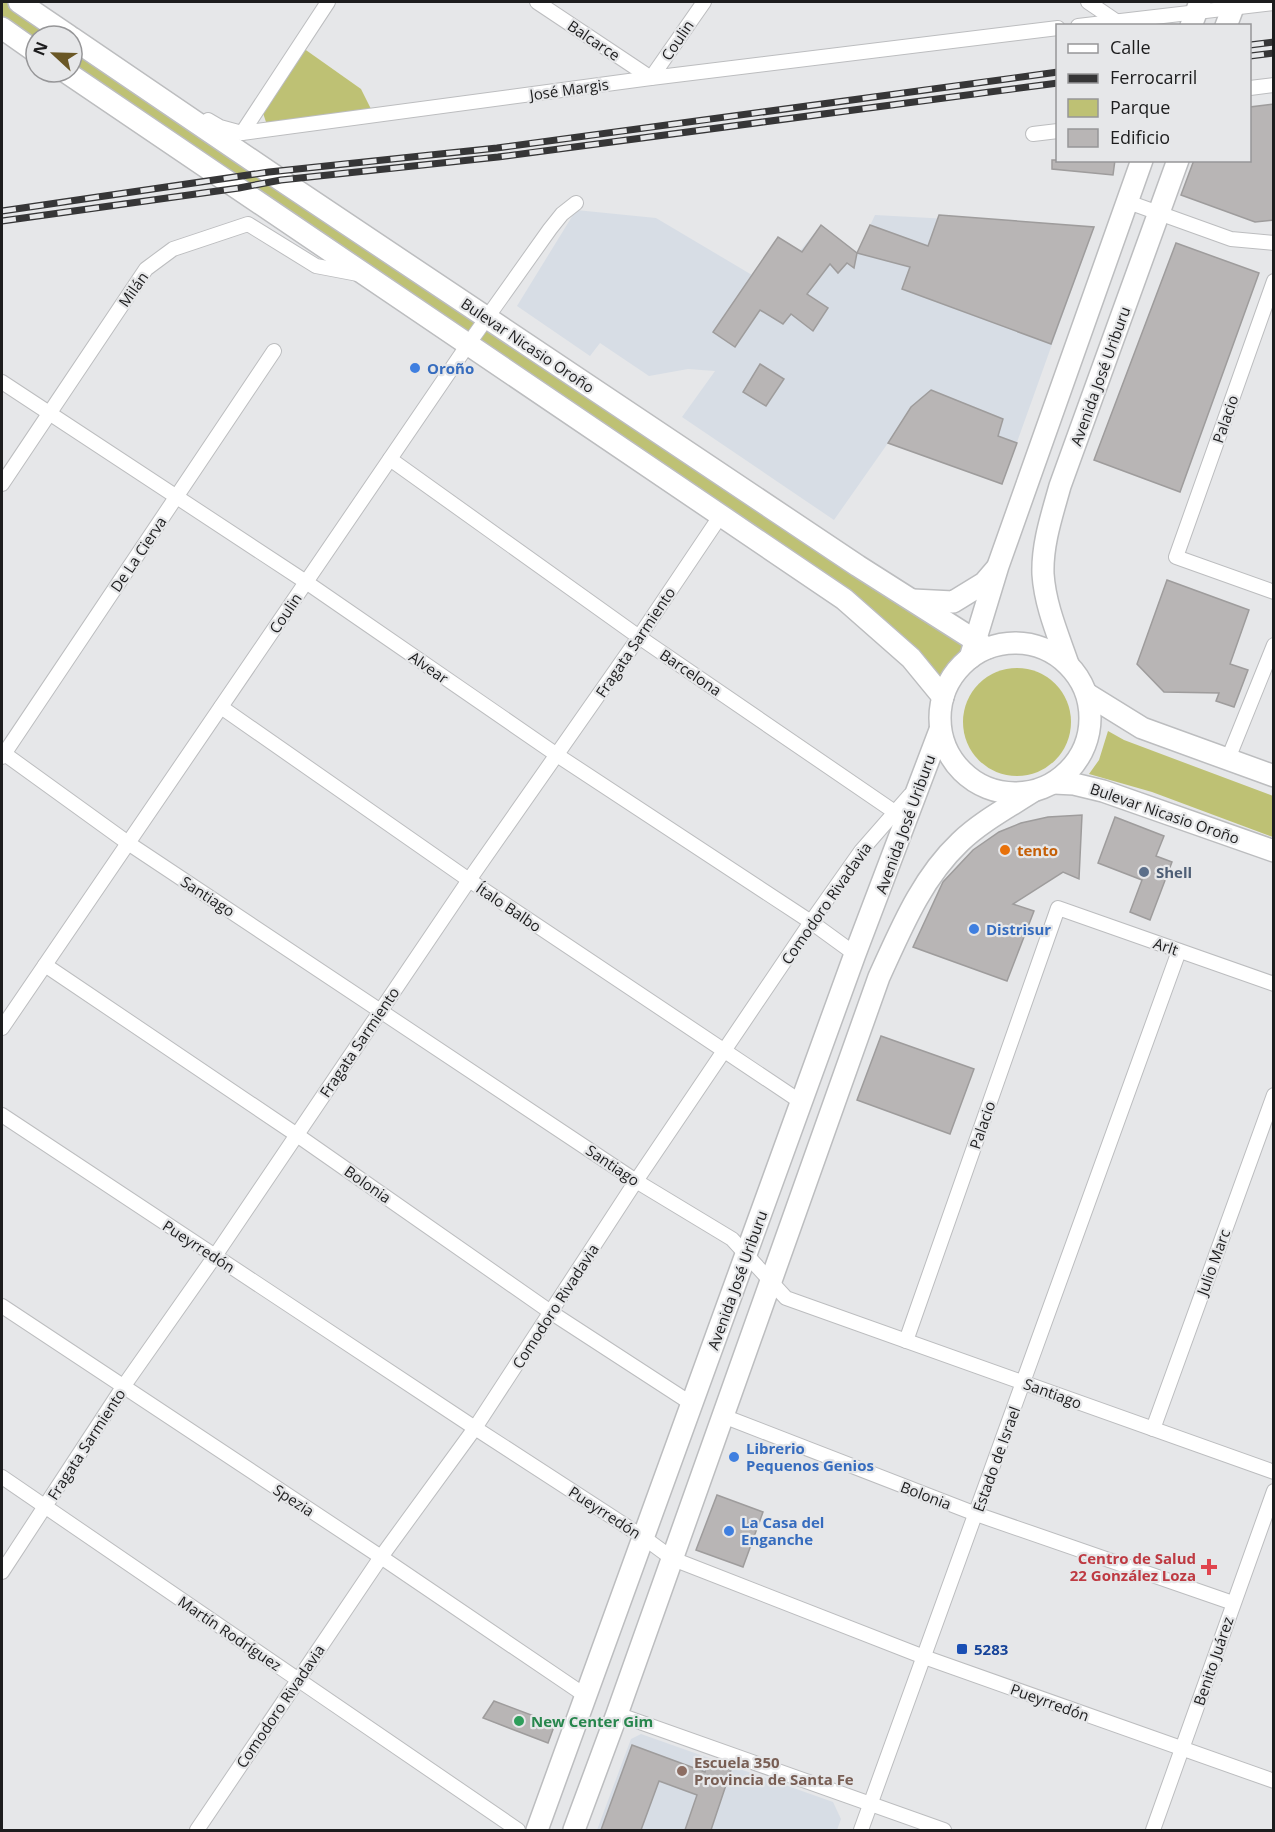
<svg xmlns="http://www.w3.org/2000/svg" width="1275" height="1832" font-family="'Open Sans',sans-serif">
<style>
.built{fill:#d7dde5}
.green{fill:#bec174}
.building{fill:#b8b5b5;stroke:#9e9c9c;stroke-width:1.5}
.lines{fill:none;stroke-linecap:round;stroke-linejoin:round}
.street-casing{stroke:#bcbdbf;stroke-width:16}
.primary-casing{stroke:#bcbdbf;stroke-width:24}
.street{stroke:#fff;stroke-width:14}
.primary{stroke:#fff;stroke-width:21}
.rail-casing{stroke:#363637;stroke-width:7}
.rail{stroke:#e6e7e9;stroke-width:4.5;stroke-dasharray:14;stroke-linecap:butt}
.shop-dot{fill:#3f7fe0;stroke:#e6e7e9;stroke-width:2}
.food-dot{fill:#e8710a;stroke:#e6e7e9;stroke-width:2}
.service-dot{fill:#5c6f8a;stroke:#e6e7e9;stroke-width:2}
.health-dot{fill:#e0444e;stroke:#e6e7e9;stroke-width:2}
.transit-dot{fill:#1a4fb4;stroke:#e6e7e9;stroke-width:2}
.leisure-dot{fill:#2e9e5b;stroke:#e6e7e9;stroke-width:2}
.education-dot{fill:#8d6e63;stroke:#e6e7e9;stroke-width:2}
.labels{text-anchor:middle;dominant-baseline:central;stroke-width:4.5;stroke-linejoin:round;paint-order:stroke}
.street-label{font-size:15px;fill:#1d1d1e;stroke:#e6e7e9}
.shop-label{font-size:15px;font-weight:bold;fill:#366cbe;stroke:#e6e7e9;text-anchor:start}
.food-label{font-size:15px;font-weight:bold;fill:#c56008;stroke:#e6e7e9;text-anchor:start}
.service-label{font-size:15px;font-weight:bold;fill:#4e5e75;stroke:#e6e7e9;text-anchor:start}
.health-label{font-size:15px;font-weight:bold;fill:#be3a42;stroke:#e6e7e9;text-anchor:end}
.transit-label{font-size:15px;font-weight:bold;fill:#164399;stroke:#e6e7e9;text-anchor:start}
.leisure-label{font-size:15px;font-weight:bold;fill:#27864d;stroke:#e6e7e9;text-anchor:start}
.education-label{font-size:15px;font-weight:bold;fill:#785e54;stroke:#e6e7e9;text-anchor:start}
</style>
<rect width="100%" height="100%" fill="#e6e7e9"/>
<g class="built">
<path d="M576,210L656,218L752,275L778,237L800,251L821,225L857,253L875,215L1094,227L1002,484L888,443L834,520L682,417L715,371L688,369L649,376L600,343L590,356L517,306Z"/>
<path d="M641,1734L833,1802L841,1819L837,1830H597L631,1739Z"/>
</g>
<g class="green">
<path d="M2,2H19L69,36H36V52L2,28Z"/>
<path d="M72,38L975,641L970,658L957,671L948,683L943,697L911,658L72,72Z"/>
<path d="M303,48L361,89L372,111L267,125L262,110Z"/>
<circle cx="1017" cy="722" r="54"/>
<path d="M1108,731L1124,740L1273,796V837L1152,792L1089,774L1099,760Z"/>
</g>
<g class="building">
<path d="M1274,104V220L1255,222L1181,195L1194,160H1250V107Z"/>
<path d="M1052,160H1115L1113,175L1052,169Z"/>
<path d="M939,215L1094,227L1051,344L902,289L910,267L857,253L870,225L928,246Z"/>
<path d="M821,225L857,253L854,268L847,263L838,273L830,264L807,294L828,308L813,331L791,314L783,324L760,310L735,347L713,332L778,237L802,252Z"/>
<path d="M1176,243L1259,273L1180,492L1094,460Z"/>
<path d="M760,364L784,379L766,406L743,392Z"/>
<path d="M931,390L1003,419L998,436L1017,443L1002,484L888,443L911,407Z"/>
<path d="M1167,580L1249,610L1230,664L1248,670L1234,707L1216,701L1219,693L1164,692L1137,664Z"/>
<path d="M1082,815L1079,879L1063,872L1013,904L1034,911L1007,981L913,947L943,882L973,850L999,832L1021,823L1048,817Z"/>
<path d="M1115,817L1164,836L1156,856L1172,862L1150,920L1130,912L1142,880L1098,863Z"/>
<path d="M881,1036L974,1069L950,1134L857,1100Z"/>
<path d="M717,1495L763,1512L743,1567L696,1550Z"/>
<path d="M494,1701L555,1724L548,1743L483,1718Z"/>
<path d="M632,1745L705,1772L708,1762L731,1770L711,1830H685L697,1795L659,1781L641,1830H601Z"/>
</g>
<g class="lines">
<defs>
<g id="street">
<path d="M537,2L651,78L704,2"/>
<path d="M1088,2L1116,21"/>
<path d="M1078,26L1274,3"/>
<path d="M1250,88L1274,85"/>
<path d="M208,120L220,127L242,133L651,78L1058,28"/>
<path d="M242,133L328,2"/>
<path d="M1033,134L1058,131"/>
<path d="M1128,202L1231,239L1274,243"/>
<path d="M1274,281L1176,557L1274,592"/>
<path d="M2,382L306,582L557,755L811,922L855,954"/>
<path d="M390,459L639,637L902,817"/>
<path d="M2,484L146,269L173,249L248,224L316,266L358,274"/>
<path d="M221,707L469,880L801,1102"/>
<path d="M2,752L128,843L636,1181L732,1239L786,1298L1274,1472"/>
<path d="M2,757L274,351"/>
<path d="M1228,759L1274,645"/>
<path d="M45,965L297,1135L552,1313L692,1404"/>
<path d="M2,1028L469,343L550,229L562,214L576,203"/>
<path d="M2,1115L475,1428L643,1537L673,1559L924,1657L1274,1781"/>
<path d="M2,1306L381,1557L586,1696"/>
<path d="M906,1341L1058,908L1274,984"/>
<path d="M723,1416L976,1514L1233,1603"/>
<path d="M1153,1429L1274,1095"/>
<path d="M2,1477L518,1830"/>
<path d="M2,1572L123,1387L215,1256L469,880L639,637L721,515"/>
<path d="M617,1714L944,1830"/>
<path d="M197,1830L381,1557L475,1428L636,1181L811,922L861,851L910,795"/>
<path d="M861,1830L1179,951"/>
<path d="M1153,1830L1274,1491"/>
</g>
<g id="primary">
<path d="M19,2L69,36"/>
<path d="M1191,26L1200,2"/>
<path d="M1226,26L1235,2"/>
<path d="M2,28L36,52"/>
<path d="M72,38L269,172L858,566L987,648"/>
<path d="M66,72L844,599L911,658L943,697"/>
<path d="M913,600L953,602L984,583L996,569"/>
<circle cx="1015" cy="718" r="75"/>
<path d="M970,658L998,566L1142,160"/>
<path d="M1068,664C1058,635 1045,605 1043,574C1042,544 1052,515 1060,486L1178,160"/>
<path d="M1087,694L1142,728L1274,776"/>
<path d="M1054,783L1074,784L1103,791L1274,851"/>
<path d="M537,1830L855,954L940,730"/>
<path d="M574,1830L617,1714L879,977C901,929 921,879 960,842C981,822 1007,808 1032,792"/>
</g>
</defs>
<use href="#street" class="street-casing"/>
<use href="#primary" class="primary-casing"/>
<use href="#street" class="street"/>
<use href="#primary" class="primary"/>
<defs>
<g id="rail">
<path d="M1250,45L1274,42"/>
<path d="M1250,56L1274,53"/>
<path d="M2,211L269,172L497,148L1058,72"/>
<path d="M2,221L239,188L281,180L498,157L1058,83"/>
</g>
</defs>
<use href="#rail" class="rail-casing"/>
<use href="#rail" class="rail"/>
</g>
<g class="shop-dot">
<circle cx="415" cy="368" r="6"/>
<circle cx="974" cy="929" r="6"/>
<circle cx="734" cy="1457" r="6"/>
<circle cx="729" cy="1531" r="6"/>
</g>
<circle class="food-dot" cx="1005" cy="850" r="6"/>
<circle class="service-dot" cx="1144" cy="872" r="6"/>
<path class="health-dot" d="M1206 1558h6v6h6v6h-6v6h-6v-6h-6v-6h6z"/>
<rect class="transit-dot" x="956" y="1643" width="12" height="12" rx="3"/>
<circle class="leisure-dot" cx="519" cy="1721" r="6"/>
<circle class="education-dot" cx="682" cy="1771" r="6"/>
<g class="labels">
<g class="street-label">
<text transform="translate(594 40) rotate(34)">Balcarce</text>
<text transform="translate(677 40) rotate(-56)">Coulin</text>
<text transform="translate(569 89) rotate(-8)">José Margis</text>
<text transform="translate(133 289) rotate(-55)">Milán</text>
<text transform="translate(528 345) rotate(34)">Bulevar Nicasio Oroño</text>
<text transform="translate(1100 376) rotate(-70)">Avenida José Uriburu</text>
<text transform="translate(1225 419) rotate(-71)">Palacio</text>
<text transform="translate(138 554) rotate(-56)">De La Cierva</text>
<text transform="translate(285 613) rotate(-56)">Coulin</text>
<text transform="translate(635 642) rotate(-56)">Fragata Sarmiento</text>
<text transform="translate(429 667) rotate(35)">Alvear</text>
<text transform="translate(691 672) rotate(34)">Barcelona</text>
<text transform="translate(1165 813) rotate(19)">Bulevar Nicasio Oroño</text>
<text transform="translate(905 824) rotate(-70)">Avenida José Uriburu</text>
<text transform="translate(208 896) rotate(33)">Santiago</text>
<text transform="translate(826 903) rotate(-55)">Comodoro Rivadavia</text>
<text transform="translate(509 907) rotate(34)">Ítalo Balbo</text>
<text transform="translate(1166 946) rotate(19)">Arlt</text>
<text transform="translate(359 1042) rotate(-56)">Fragata Sarmiento</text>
<text transform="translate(982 1125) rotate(-71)">Palacio</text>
<text transform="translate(613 1165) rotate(34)">Santiago</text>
<text transform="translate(368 1184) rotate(35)">Bolonia</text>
<text transform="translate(199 1246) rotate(33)">Pueyrredón</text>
<text transform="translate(1213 1262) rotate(-70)">Julio Marc</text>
<text transform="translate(737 1280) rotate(-70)">Avenida José Uriburu</text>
<text transform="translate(555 1306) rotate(-57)">Comodoro Rivadavia</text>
<text transform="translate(1053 1393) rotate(20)">Santiago</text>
<text transform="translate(86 1444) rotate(-57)">Fragata Sarmiento</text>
<text transform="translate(996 1459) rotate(-70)">Estado de Israel</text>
<text transform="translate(926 1495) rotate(21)">Bolonia</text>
<text transform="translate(294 1500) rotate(33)">Spezia</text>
<text transform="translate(605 1512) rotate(33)">Pueyrredón</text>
<text transform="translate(230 1633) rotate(34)">Martín Rodríguez</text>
<text transform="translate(1213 1661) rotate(-71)">Benito Juárez</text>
<text transform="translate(1050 1702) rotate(20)">Pueyrredón</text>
<text transform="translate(280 1706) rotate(-56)">Comodoro Rivadavia</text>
</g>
<g class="shop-label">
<text x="427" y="368">Oroño</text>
<text x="986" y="929">Distrisur</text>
<text x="746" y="1448">Librerio<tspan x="746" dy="17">Pequenos Genios</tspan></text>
<text x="741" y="1522">La Casa del<tspan x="741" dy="17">Enganche</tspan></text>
</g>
<g class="food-label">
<text x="1017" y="850">tento</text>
</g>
<g class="service-label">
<text x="1156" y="872">Shell</text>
</g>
<g class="health-label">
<text x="1196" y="1558">Centro de Salud<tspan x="1196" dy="17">22 González Loza</tspan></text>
</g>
<g class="transit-label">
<text x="974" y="1649">5283</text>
</g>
<g class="leisure-label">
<text x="531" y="1721">New Center Gim</text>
</g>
<g class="education-label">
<text x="694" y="1762">Escuela 350<tspan x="694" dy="17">Provincia de Santa Fe</tspan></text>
</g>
</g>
<rect width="1275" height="1832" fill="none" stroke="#1d1d1e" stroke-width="6"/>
<rect x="1056" y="24" width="195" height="138" fill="#e6e7e9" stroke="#969698" stroke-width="1.5"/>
<rect x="1068" y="44" width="30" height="9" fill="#ffffff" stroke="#969698" stroke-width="1.5"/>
<text x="1110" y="54" font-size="18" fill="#1d1d1e">Calle</text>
<rect x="1068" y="74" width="30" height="9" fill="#363637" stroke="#969698" stroke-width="1.5"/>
<text x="1110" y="84" font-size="18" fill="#1d1d1e">Ferrocarril</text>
<rect x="1068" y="99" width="30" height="18" fill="#bec174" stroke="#969698" stroke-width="1.5"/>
<text x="1110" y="114" font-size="18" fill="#1d1d1e">Parque</text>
<rect x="1068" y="129" width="30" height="18" fill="#b8b5b5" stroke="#969698" stroke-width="1.5"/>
<text x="1110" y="144" font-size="18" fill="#1d1d1e">Edificio</text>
<g transform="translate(54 54) rotate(292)"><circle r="28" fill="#e6e7e9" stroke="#969698" stroke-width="1.5"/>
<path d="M0-4.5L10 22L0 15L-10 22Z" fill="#6a5725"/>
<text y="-9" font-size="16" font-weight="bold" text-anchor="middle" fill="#1d1d1e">N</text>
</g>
</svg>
